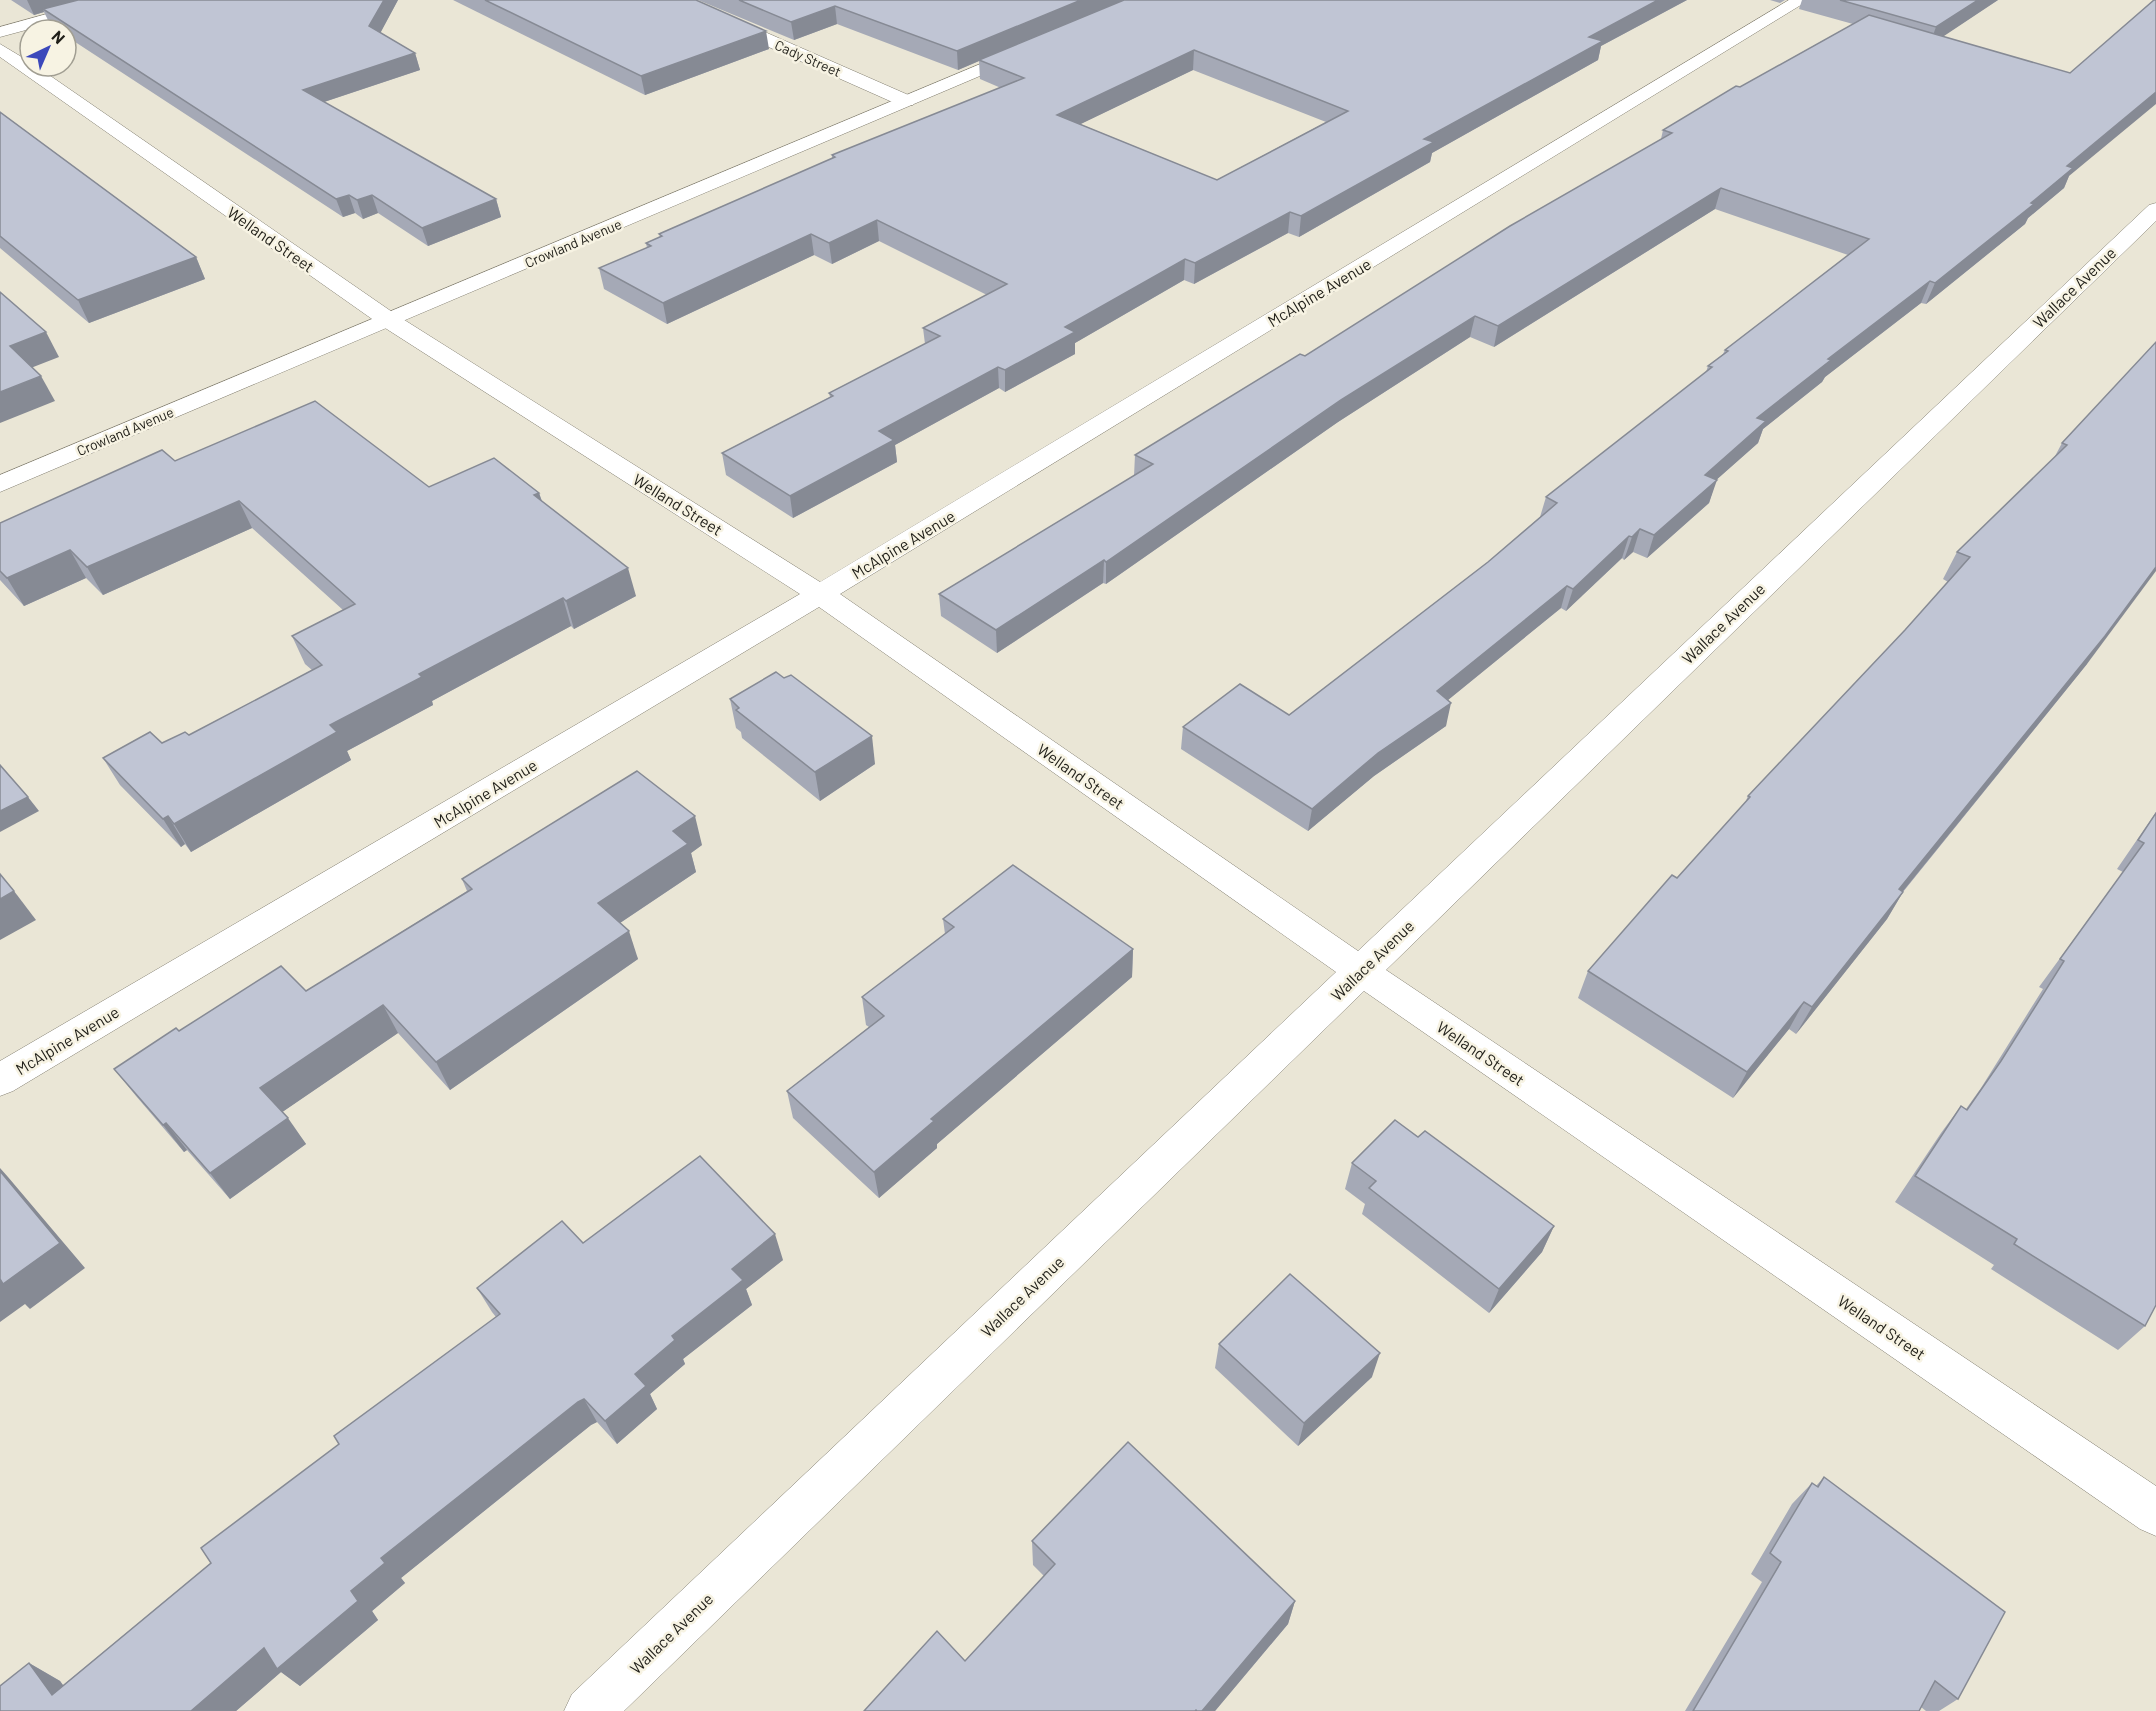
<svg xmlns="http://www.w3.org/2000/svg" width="2156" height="1711" font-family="Barlow,sans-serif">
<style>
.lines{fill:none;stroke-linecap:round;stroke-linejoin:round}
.street-casing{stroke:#837f71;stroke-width:1}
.secondary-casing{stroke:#837f71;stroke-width:1}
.street{fill:#fff;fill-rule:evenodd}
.secondary{fill:#fff;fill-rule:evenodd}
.wall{fill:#a5a9b6;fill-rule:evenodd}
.shaded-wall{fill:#868a94}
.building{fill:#c0c5d4;stroke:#868a94;stroke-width:1.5;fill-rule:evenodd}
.labels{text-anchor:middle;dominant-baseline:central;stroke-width:5;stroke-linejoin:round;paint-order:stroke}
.far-street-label{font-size:14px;fill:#1f1e18;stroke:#f7f3e3}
.street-label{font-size:16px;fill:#1f1e18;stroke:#f7f3e3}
</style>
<rect width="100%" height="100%" fill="#eae6d6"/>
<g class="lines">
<defs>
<g id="street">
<path d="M97,0H124L122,4L0,37V27Z"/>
<path d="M670,0H692L913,97L915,101L913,105H899L672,4Z"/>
<path d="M1789,0H1809L840,594L1358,951L2149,205L2156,203V221L1386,970L2156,1486V1536L2140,1529L1364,991L624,1711H564L572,1694L1336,972L819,607L13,1091L0,1096V1061L800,594L382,326L0,57V44L30,62V66H36L398,316L820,582Z"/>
</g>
<path id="secondary" d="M1021,47L1030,52L1027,56L0,492V475Z"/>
</defs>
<use href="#street" class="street-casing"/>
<use href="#secondary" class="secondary-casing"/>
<use href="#street" class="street"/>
<use href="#secondary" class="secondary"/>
</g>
<g class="wall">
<path d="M11,0H398L380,33L415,53L420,70L324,102L496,199L501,217L428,246L378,213L363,219L355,213L343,217L66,36V30H57L51,26L44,12L34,15Z"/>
<path d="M453,0H696L769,49L645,95Z"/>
<path d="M698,0H1687L1601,46L1598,60L1432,153L1430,162L1299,237L1288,233L1194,284L1184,280L1075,343V354L1005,392L999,388L895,445L897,462L793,518L726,475L722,453L830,397L829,393L925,344L923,328L987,295L879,241L832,264L814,255L667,324L604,289L599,268L647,248L646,243L660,237L659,234L832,159V155L1001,88L980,79L979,61L958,70L837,24L794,40ZM1193,70L1326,122L1217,180L1080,124Z"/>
<path d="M1770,0H1785L1780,3Z"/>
<path d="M1802,0H1998L1943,36L2069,176L2064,188L2028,218L2025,224L1926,304L1921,303L1825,377L1822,382L1763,429L1758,443L1716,480L1709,503L1647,558L1633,552L1624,560L1622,558L1566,611L1561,608L1448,700L1446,726L1374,776L1308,831L1181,749L1183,727L1289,715L1488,562L1540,517L1546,497L1706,372L1708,366L1723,354L1725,350L1848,255L1715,209L1494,347L1470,337L1338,422L1106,584L1103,583L997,653L941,616L939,594L1134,476L1135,455L1305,356L1661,139L1663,130L1853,24L1799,9Z"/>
<path d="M0,112L196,257L205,279L89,323L0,248Z"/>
<path d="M2156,342L2087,664L1903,892L1887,919L1796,1034L1789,1029L1733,1098L1578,998L1588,971L1677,878L1745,803L1748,796L1905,630L1948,582L1943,579L1957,552L2054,458L2062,443Z"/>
<path d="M175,461L429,487L539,493L542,501L636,596L574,629L571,626L432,701L433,705L347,751L351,760L191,852L185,844L181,847L120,785L103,758L162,743L189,735L312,670L305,664L292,636L343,610L252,528L103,595L86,578L24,606L0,580V523Z"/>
<path d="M730,699L875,764L820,801L742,738L741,732L736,728Z"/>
<path d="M2156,812V1305L2145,1326L2118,1350L1991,1269L1994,1265L1895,1202L1941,1133L1961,1106L1966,1109L1981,1088L2043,989L2039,987L2123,872L2117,869Z"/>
<path d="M702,845L691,853L696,872L620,923L638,959L450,1090L398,1033L282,1112L306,1144L230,1199L187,1150L184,1152L136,1096L114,1069L179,1031L306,991L467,891L462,879Z"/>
<path d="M943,919L1133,949L1132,977L937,1144V1148L879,1198L793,1118L787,1091L869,1027L866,1025L862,997L945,934Z"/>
<path d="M1352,1163L1554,1226L1542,1252L1489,1313L1362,1214L1365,1204L1345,1189Z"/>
<path d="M583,1243L783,1260L746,1289L752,1305L683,1359L685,1364L650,1394L657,1409L617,1444L597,1422L591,1425L401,1578L405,1583L372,1611L378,1620L300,1686L281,1672L236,1711H0L29,1663L60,1681L63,1685L211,1563L339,1444L496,1317L492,1312L477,1288Z"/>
<path d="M1219,1344L1372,1377L1298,1446L1215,1368Z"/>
<path d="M1824,1477L1958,1699L1939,1711H1926L1921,1707L1919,1711H1685L1762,1582L1751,1574L1792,1504L1812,1483L1816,1486Z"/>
<path d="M1032,1541L1295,1601L1288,1624L1215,1711H864L965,1661L1044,1576L1033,1565Z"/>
</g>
<g class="shaded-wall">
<path d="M27,0H89L43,9L44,12L34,15Z"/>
<path d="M384,0H398L375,43L369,26Z"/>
<path d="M1081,0H1125L979,60V61L958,70L957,51Z"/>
<path d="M1658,0H1687L1601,46L1598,60L1432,153L1430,162L1299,237L1301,216L1589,37Z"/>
<path d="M1978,0H1998L1929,46L1936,27Z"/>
<path d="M835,6L837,24L794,40L791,22Z"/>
<path d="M766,31L769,49L645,95L641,76Z"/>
<path d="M1194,50L1193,70L1058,135L1057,115Z"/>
<path d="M415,53L420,70L309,107L303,90Z"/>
<path d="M2156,92V104L2069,176L2064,188L2028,218L2025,224L1926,304L1935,283L2031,203L2067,166Z"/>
<path d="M1721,188L1715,209L1494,347L1498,326Z"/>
<path d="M349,195L355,213L343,217L336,199Z"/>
<path d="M372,195L378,213L363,219L357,200Z"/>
<path d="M496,199L501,217L428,246L422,228Z"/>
<path d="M1290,212L1288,233L1194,284L1195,263Z"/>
<path d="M877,220L879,241L832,264L829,243Z"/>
<path d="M811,234L814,255L667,324L663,303Z"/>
<path d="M196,257L205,279L89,323L78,300Z"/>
<path d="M1185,259L1184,280L1075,343V354L1005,392V370L1065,327Z"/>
<path d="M1930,281L1921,303L1825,377L1822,382L1763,429L1758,443L1697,497L1705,475L1757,418L1828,359Z"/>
<path d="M1475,316L1470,337L1338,422L1106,584V562L1341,400Z"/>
<path d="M46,332L59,357L23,371L10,346Z"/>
<path d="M998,367L999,388L895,445L897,462L793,518L790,496L879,431Z"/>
<path d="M41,376L55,401L0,423V392Z"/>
<path d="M1717,480L1709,503L1647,558L1654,535Z"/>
<path d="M539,493L548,520L534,495Z"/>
<path d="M239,501L252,528L103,595L87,567Z"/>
<path d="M1640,529L1633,552L1624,560L1632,537Z"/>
<path d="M1629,536L1622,558L1566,611L1573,589Z"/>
<path d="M70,550L86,578L24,606L7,578Z"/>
<path d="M1104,560L1103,583L997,653L996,630Z"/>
<path d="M2156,567V571L2087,664L1882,917L1899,889Z"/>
<path d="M628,568L636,596L574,629L566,601Z"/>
<path d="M1567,586L1561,608L1432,713L1437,691Z"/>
<path d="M563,598L571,626L432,701L433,705L347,751L351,760L191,852L174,824L330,725L419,674Z"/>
<path d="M1451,703L1446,726L1374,776L1308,831L1312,809L1378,753Z"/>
<path d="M872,736L875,764L820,801L815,772Z"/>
<path d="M28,797L39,811L0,832V811Z"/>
<path d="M168,816L185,844L181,847L163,819Z"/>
<path d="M695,816L702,845L691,853L696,872L608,931L598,903L673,831Z"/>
<path d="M14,891L36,920L0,940V899Z"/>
<path d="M1903,892L1887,919L1796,1034L1812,1007Z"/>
<path d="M629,931L638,959L450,1090L436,1062Z"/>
<path d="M1133,949L1132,977L937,1144V1148L879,1198L874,1172L931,1119Z"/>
<path d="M1804,1002L1789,1029L1733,1098L1747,1072Z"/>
<path d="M383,1005L398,1033L278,1115L260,1088Z"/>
<path d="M288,1118L306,1144L230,1199L210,1173Z"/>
<path d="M166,1123L187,1150L184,1152L163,1125Z"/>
<path d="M0,1168L8,1177L85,1268L30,1309L25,1304L0,1322Z"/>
<path d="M1554,1226L1542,1252L1489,1313L1499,1289Z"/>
<path d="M775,1234L783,1260L746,1289L752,1305L683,1359L685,1364L650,1394L657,1409L617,1444L605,1421L635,1374L672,1336L732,1269Z"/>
<path d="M1380,1353L1372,1377L1298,1446L1304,1423Z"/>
<path d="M584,1399L597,1422L591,1425L401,1578L405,1583L372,1611L378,1620L300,1686L281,1672L236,1711H191L264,1648L351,1591L381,1558L578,1402Z"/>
<path d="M1295,1601L1288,1624L1215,1711H1202Z"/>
<path d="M29,1663L60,1681L81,1711L52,1695Z"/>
</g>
<g class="building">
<path d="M78,0H384L369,26L415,53L303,90L496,199L422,228L372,195L357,200L349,195L336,199L43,9Z"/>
<path d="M485,0H696L766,31L641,76Z"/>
<path d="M739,0H1081L957,51L835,6L791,22Z"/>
<path d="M1124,0H1658L1589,37L1603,41L1424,139L1434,142L1301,216L1290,212L1195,263L1185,259L1065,327L1075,332L1005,370L998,367L879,431L894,440L790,496L722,453L833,396L829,393L940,336L923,328L1007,284L877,220L829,243L811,234L663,303L599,268L651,246L646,243L662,236L659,234L835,157L832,155L1024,78L979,60ZM1194,50L1348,111L1217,180L1057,115Z"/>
<path d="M1840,0H1978L1936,27Z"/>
<path d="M2154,0H2156V92L2067,166L2073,168L2031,203L2034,204L1935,283L1930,281L1828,359L1831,360L1757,418L1766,421L1705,475L1717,480L1654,535L1640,529L1632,537L1629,536L1573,589L1567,586L1437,691L1451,703L1378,753L1312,809L1183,727L1240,684L1289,715L1488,562L1557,503L1546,497L1712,367L1708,366L1728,351L1725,350L1869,239L1721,188L1498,326L1475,316L1341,400L1106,562L1104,560L996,630L939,594L1153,464L1135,455L1300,354L1305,356L1510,226L1672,133L1663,130L1736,86L1740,87L1869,15L2070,73Z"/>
<path d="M0,112L196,257L78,300L0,236Z"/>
<path d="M0,292L46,332L10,346L41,376L0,392Z"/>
<path d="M2156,342V567L2105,636L1899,889L1903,892L1812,1007L1804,1002L1747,1072L1588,971L1672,875L1677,878L1750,797L1748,796L1905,630L1970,557L1957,552L2067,445L2062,443Z"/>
<path d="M315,401L429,487L494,458L539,493L534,495L628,568L566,601L563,598L419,674L422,677L330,725L337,732L174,824L168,816L163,819L103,758L150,732L162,743L185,732L189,735L322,665L292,636L355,604L239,501L87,567L70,550L7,578L0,571V523L162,450L175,461Z"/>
<path d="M776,672L784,678L791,675L872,736L815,772L736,710L739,708L730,699Z"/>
<path d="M0,765L28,797L0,811Z"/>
<path d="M637,771L695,816L673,831L688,844L598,903L629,931L436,1062L383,1005L260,1088L288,1118L210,1173L166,1123L163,1125L114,1069L176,1028L179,1031L281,966L306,991L472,889L462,879Z"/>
<path d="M2156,813V1305L2145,1326L2014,1244L2017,1239L1915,1176L1961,1106L1967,1110L2001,1061L2064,961L2060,959L2144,843L2138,840Z"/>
<path d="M1013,865L1133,949L931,1119L934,1121L874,1172L787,1091L884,1016L862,997L954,927L943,919Z"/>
<path d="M0,874L14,891L0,899Z"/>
<path d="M1395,1120L1418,1137L1425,1131L1554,1226L1499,1289L1369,1188L1376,1181L1352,1163Z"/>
<path d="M700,1156L775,1234L732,1269L743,1280L672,1336L675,1340L635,1374L646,1386L605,1421L584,1399L578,1402L381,1558L385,1563L351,1591L358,1601L277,1669L264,1648L191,1711H0V1686L29,1663L52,1695L211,1563L201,1548L339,1444L334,1436L500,1314L477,1288L562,1221L583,1243Z"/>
<path d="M0,1171L60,1243L3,1284L0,1279Z"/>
<path d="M1290,1274L1380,1353L1304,1423L1219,1344Z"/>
<path d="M1128,1442L1295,1601L1202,1711H1197L1196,1710L1195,1711H864L937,1631L965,1661L1055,1564L1032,1541Z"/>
<path d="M1824,1477L2005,1612L1958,1699L1935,1681L1919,1711H1693L1781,1562L1770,1553L1812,1483L1818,1487Z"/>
</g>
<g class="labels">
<g class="far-street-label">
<text transform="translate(808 58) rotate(24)">Cady Street</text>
<text transform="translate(573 243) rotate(-23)">Crowland Avenue</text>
<text transform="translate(125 431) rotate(-23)">Crowland Avenue</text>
</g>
<g class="street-label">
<text transform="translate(271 239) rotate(35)">Welland Street</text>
<text transform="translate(2074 287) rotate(-44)">Wallace Avenue</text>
<text transform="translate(1319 292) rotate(-31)">McAlpine Avenue</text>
<text transform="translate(678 504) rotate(32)">Welland Street</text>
<text transform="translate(903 544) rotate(-31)">McAlpine Avenue</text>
<text transform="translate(1723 623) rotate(-44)">Wallace Avenue</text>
<text transform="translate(1081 776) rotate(35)">Welland Street</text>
<text transform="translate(485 793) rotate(-31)">McAlpine Avenue</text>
<text transform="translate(1372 960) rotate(-44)">Wallace Avenue</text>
<text transform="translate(67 1040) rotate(-31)">McAlpine Avenue</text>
<text transform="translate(1481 1053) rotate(34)">Welland Street</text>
<text transform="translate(1022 1296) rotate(-44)">Wallace Avenue</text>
<text transform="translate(1882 1327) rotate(34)">Welland Street</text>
<text transform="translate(671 1633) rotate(-44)">Wallace Avenue</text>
</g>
</g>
<g transform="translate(48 48) rotate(44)"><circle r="28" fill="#f7f3e3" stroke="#a19e92" stroke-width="1.5"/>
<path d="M0-4.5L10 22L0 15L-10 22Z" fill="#3b48bb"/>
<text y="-9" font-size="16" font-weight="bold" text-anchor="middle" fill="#1f1e18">N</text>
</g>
</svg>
